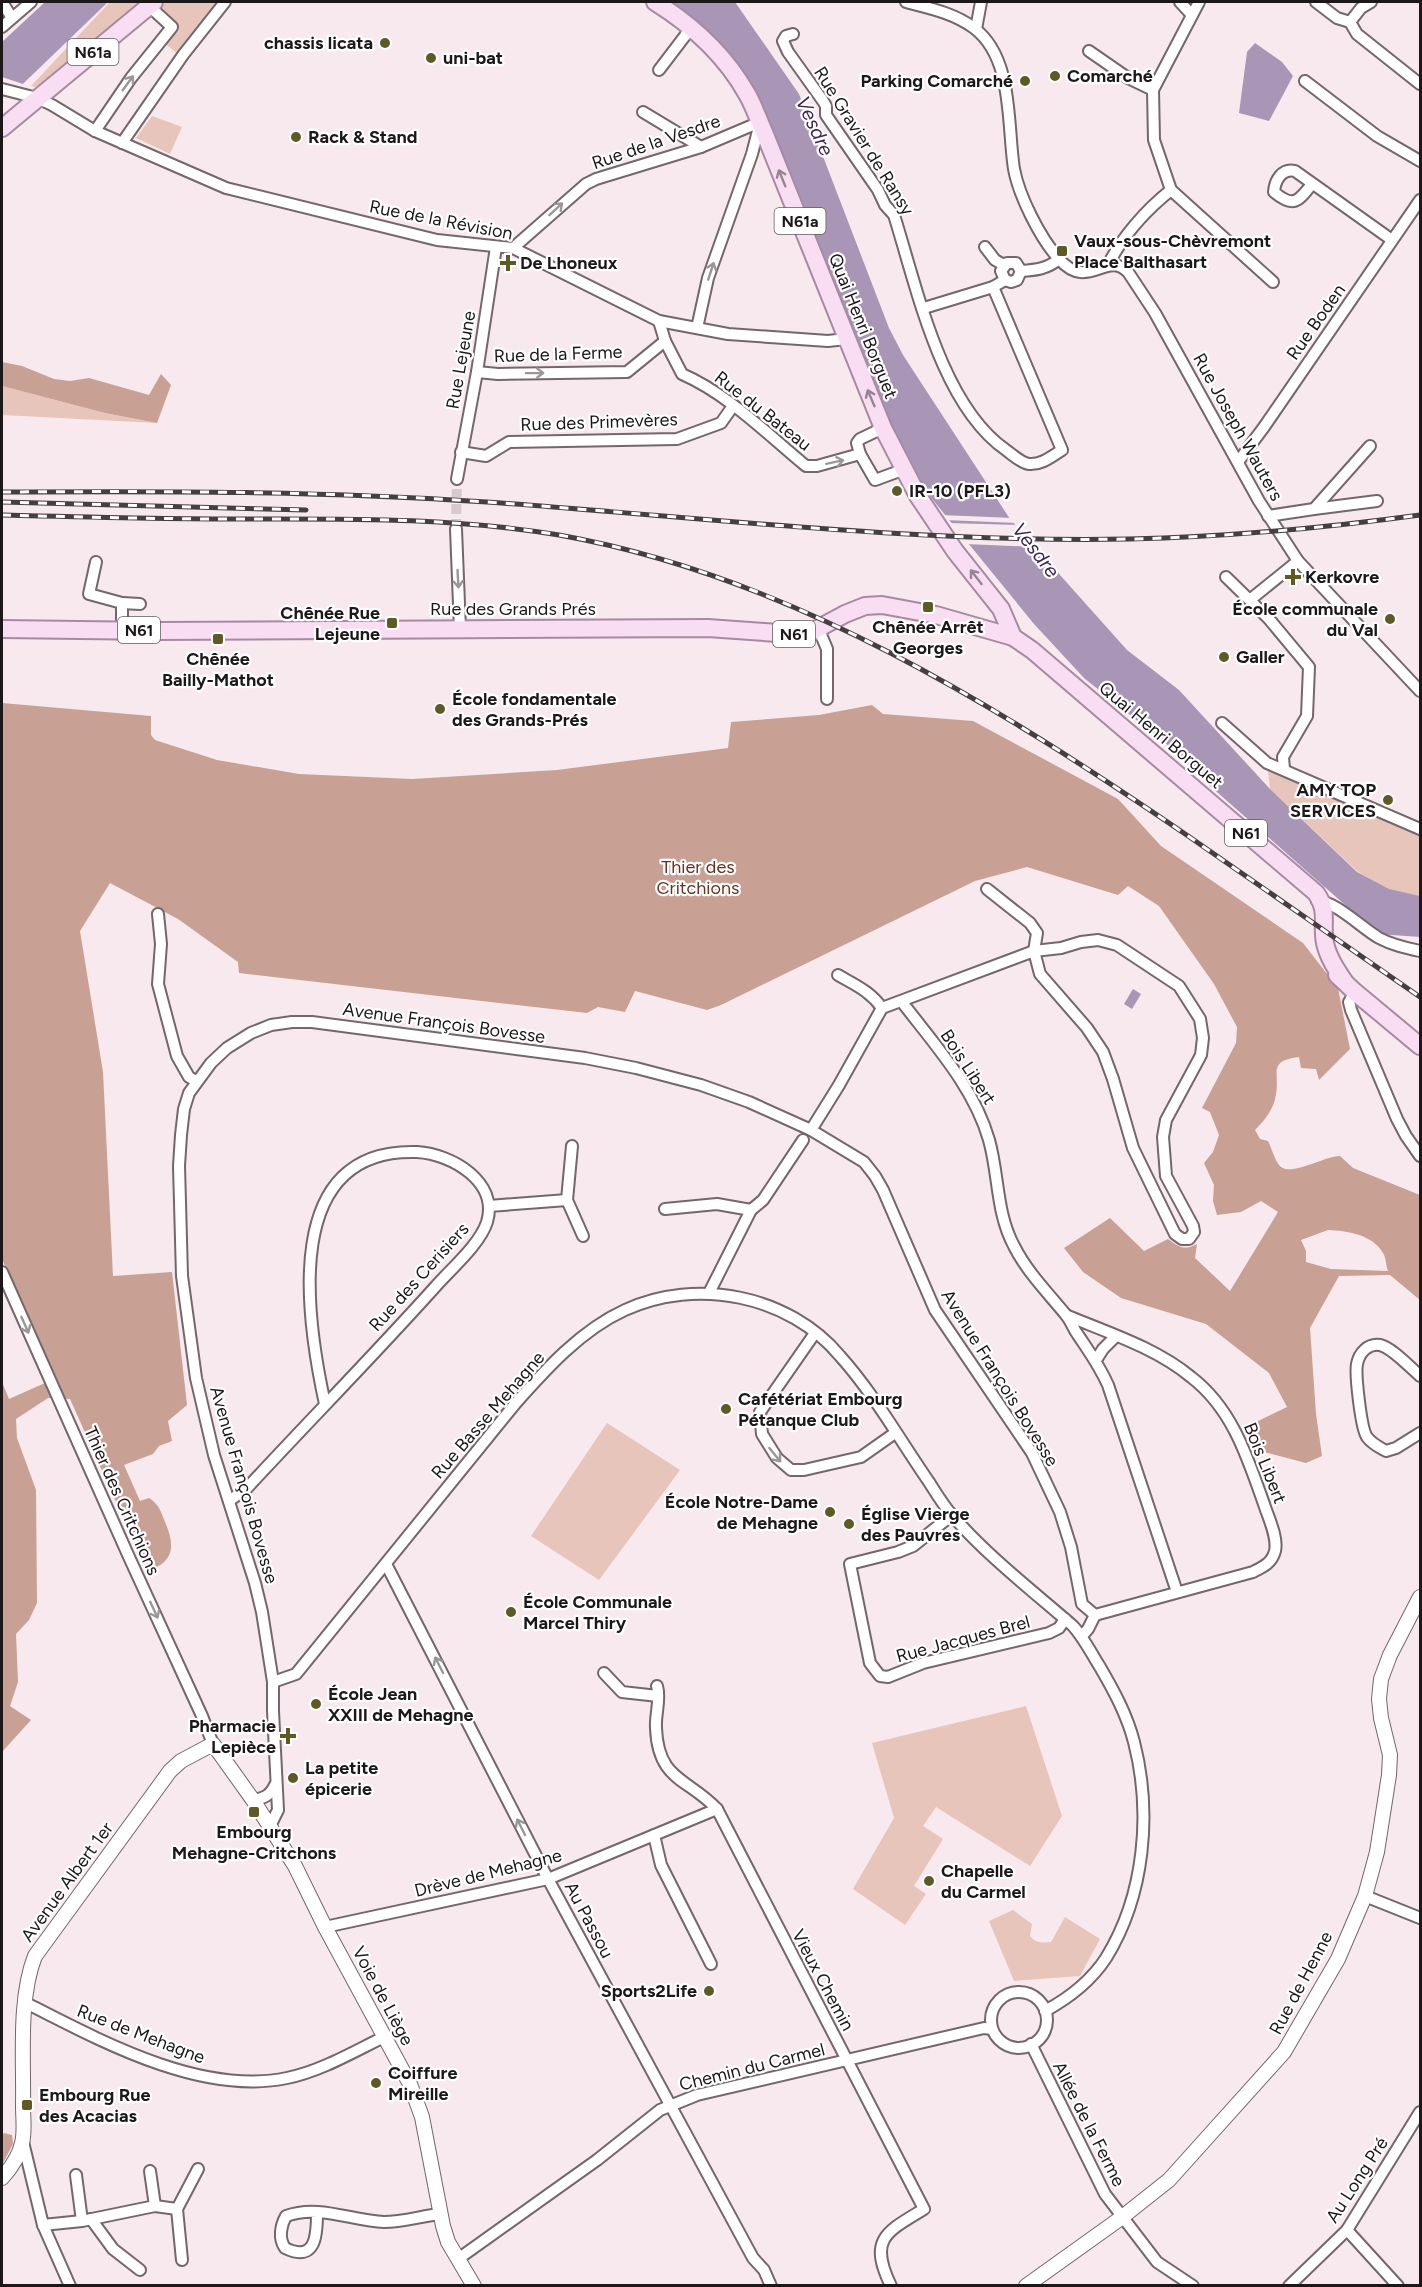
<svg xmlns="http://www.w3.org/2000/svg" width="1422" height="2287" font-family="Figtree,sans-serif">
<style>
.green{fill:#e8c5ba}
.forest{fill:#c8a094;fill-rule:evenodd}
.water{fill:#a996b6}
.pier{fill:#f7e9ee}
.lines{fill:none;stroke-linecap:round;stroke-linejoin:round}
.minor-tunnel{stroke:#d6cace;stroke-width:10;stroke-dasharray:10 5;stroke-linecap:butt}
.minor-casing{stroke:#73676b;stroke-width:14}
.tertiary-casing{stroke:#73676b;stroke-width:16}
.primary-casing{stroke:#a889a2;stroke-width:20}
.minor{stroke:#fff;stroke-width:10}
.tertiary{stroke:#fff;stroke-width:14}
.primary{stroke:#f8ddf3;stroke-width:16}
.rail-casing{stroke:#463f42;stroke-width:5}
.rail{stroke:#fff;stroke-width:3;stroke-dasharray:9;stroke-linecap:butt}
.oneway{stroke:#999798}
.oneway2{stroke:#958491}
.poi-dot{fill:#5f5926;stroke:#fff;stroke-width:2}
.labels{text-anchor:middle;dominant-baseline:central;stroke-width:4.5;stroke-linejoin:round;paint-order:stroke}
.shield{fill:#fff;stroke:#605d5e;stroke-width:1.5}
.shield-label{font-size:16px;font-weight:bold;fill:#1c1719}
.poi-label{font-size:18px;font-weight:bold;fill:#1c1719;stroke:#fff;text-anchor:start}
.street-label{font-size:18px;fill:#1c1719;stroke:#fff}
.park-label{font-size:18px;fill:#663120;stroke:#fff}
.water-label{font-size:20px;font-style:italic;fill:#402551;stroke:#fff}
</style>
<rect width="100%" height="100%" fill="#f7e9ee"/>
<g class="green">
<path d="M110,2H140L42,84L35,87L31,86Z"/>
<path d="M167,2H221L178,54L163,42L177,25L156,8Z"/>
<path d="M152,116L182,127L170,154L136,138Z"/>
<path d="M2,386L105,413L157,423L2,415Z"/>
<path d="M1267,763L1420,826V896L1389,890L1358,872L1270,789Z"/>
<path d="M607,1423L680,1470L599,1580L531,1536Z"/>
<path d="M1026,1706L1062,1816L1030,1866L936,1807L923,1826L943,1839L914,1886L926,1894L905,1925L853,1889L894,1818L872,1743Z"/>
<path d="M1013,1910L1032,1924L1030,1936C1036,1943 1041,1943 1051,1942L1065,1917L1100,1939L1080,1976L1014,1981L989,1921Z"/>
</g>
<g class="forest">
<path d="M2,362L22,366L54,379L70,381L89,378L149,395L161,374L171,385L157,423L105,413L2,386Z"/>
<path d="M2,703L151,716V735L155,740L217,760L299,774L412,779L557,770L728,748L731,722L819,715L872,705L883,714L973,721L1118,799L1161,846L1303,943L1338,988L1350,1049L1319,1080L1316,1069L1301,1068L1299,1057C1267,1061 1280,1073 1276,1094C1274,1109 1265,1120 1255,1130L1260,1139L1268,1141C1272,1149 1275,1162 1281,1167C1292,1176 1325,1156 1340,1156L1353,1168L1420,1195V1300L1390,1275L1339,1276L1310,1328L1316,1414L1322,1456L1306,1463L1264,1452L1252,1424L1287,1407L1269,1373L1206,1324L1121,1298L1083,1272L1064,1248L1110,1218L1144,1251L1168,1239C1179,1247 1184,1251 1197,1244L1195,1258L1230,1291L1278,1212L1261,1201L1241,1212L1217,1215L1213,1201L1214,1185L1204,1163L1213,1152L1219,1135L1210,1112L1202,1108L1236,1043L1237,1027L1214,984L1159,906L1128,886L1118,895L1027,867L975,881L721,1005L707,1010L635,991L625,1012L598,1007L587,1013L239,973L238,962L178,919L110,883L80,931L103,1072L113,1276L172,1272L187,1405L168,1421L172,1441L159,1446L153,1454L124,1465L140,1501L149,1498C159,1504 161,1512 165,1522C175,1545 175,1562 147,1571L70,1399L48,1398L16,1419L17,1438L36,1490L37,1603L29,1620L16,1634L18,1682L10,1706L31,1720L2,1752V1382L9,1399L54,1379L2,1259ZM1328,1230C1347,1231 1372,1234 1383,1253C1386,1257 1386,1266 1388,1271L1331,1269L1306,1262V1251L1301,1240Z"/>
<path d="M4,2133L12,2135L13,2144L2,2165V2136Z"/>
</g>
<g class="water">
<path d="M45,2H108L2,104V42Z"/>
<path d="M666,2H735L799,94L889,328L903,355L1010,519L1127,650L1179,690L1270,789L1357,872L1389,889L1420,896V937L1378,934L1201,778L1170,747L1084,678L1034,624L924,489L884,412L767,117L745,76Z"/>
<path d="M1255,43L1282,62L1293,76L1269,121L1239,113L1247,52Z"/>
<path d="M1133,989L1141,994L1132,1009L1124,1004Z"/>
</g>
<g class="pier">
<path d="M2,77L26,85L7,103L2,102Z"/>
<path d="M941,515L1013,518L1017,523L945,520Z"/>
<path d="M947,523L1019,525L1039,547L965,544Z"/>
</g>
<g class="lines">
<path class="minor-tunnel" d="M456,529L457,479"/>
<defs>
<g id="minor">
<path d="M2,2L12,18"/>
<path d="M906,2C929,8 954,13 974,28C1014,58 1007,125 1014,169C1019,196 1040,238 1059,259C1088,292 1106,250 1128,272L1155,313L1259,501L1298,561L1420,691"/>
<path d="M1180,2L1192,15"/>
<path d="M1316,2L1337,18L1350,22L1357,34L1420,84"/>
<path d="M1350,22L1361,8L1371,2"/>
<path d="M2,27L31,2"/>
<path d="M976,29L981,2"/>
<path d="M793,34L786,36L783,41L788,52L823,101L826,106V115L878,190L885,205L894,215C917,288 941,405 1006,450C1013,455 1021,463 1029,464C1042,465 1052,456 1062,450L993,287"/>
<path d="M1089,51L1128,78L1153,90"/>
<path d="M659,70L691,28"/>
<path d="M1305,81L1377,136L1420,161"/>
<path d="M2,89L37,98L52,105L95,131L226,188L437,240L513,248L659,321L728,334L828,341L846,339"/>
<path d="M643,112L701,147"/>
<path d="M95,131L131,78L172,27L148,5"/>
<path d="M122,143L183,55L225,2"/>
<path d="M1312,184C1298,202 1293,208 1274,192C1275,180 1282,168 1295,171L1392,240"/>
<path d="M1171,190L1273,282"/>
<path d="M985,247L995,260L1004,265"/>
<path d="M513,248L586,184L596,179L701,147L760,122"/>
<path d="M1108,265C1122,237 1146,210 1171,190L1154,140L1153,90L1199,2"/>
<path d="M1021,271C1036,270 1047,269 1059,259"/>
<path d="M1005,280L1001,271L1007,263H1016L1021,271"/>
<path d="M1005,280L1011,282L1017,280L1021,271"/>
<path d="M924,308L993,287L1005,280"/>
<path d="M659,321L665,341L682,374C728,394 767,434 806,466H817L860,454L857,443L860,439L883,428"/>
<path d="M697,328L708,278L752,154L760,123"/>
<path d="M477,372L498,374L627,372L665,341"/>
<path d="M461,452L486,456L509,442L677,439L721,423L733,406"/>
<path d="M860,454L875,480L905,469"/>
<path d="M1238,462L1264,427L1420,200"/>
<path d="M457,479L477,372L496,247"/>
<path d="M1314,509L1377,501"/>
<path d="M1268,516L1314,509L1370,446"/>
<path d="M456,529L460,629"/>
<path d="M96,562L89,594L122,603V630"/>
<path d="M1226,577L1269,619L1309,667L1307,716L1283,757L1284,769"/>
<path d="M1251,599L1298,561"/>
<path d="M122,603L140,604"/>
<path d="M819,630L827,649V699"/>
<path d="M1222,723L1267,763L1420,829"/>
<path d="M1317,901C1334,900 1363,929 1379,938C1392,945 1406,948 1420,951"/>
<path d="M158,914L161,944L158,984L177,1056L189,1077L196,1081"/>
<path d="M838,975C855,985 870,991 882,1008"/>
<path d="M1355,992L1349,1002L1351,1010L1397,1119L1406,1136L1420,1156"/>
<path d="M902,1002C934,1044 974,1087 989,1140C999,1175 996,1213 1014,1246C1027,1272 1048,1293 1066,1315C1071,1321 1073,1328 1078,1335C1090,1353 1099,1365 1108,1385L1177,1592"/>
<path d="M811,1130L839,1085L882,1008L1034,951L1061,948L1081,942L1098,940L1117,945L1179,986L1200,1019L1203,1038L1201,1055L1166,1120L1163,1137L1166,1176L1193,1226L1194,1232L1189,1239H1182L1175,1234L1133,1148L1113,1079L1103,1052L1087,1028L1040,974L1034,951L1037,933L1030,923L987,889"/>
<path d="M572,1146L567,1200L583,1236"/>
<path d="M489,1206L567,1200"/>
<path d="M665,1209L717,1204L751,1210L709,1293"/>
<path d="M751,1210L763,1200L803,1140"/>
<path d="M2,1272L129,1557L202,1716L213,1744"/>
<path d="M1068,1316C1109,1333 1156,1348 1191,1377C1233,1409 1248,1459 1265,1507C1269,1519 1278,1538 1275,1551C1272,1563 1263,1567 1253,1572L1095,1615"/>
<path d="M815,1333L760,1412L762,1434L777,1458L791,1470H804L861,1457L895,1433"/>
<path d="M1096,1360L1103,1349L1115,1337"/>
<path d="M1420,1376C1411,1368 1391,1347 1380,1345C1368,1343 1359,1353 1357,1364C1355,1374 1361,1429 1367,1437C1372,1444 1379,1447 1386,1451L1396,1448L1420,1433"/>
<path d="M229,1501L247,1488C310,1420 375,1354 436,1286C452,1268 480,1244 487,1222C499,1182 452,1154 417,1152C280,1147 306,1317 325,1404"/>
<path d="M952,1515L913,1546L898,1552L850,1564L870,1663L880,1676L888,1677L923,1663L1049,1633L1059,1628L1065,1619"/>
<path d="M386,1564L548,1879L753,2258L764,2270L771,2286"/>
<path d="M604,1673L622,1692L658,1696"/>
<path d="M273,1682L296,1674L515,1404C546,1369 581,1330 625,1310C696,1277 789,1295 840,1356C874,1394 900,1440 929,1482C936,1493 943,1505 952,1515C985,1554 1034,1592 1073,1626C1084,1638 1091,1653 1100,1667C1114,1691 1127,1715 1134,1742C1152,1812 1145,1895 1106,1958C1091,1981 1069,1998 1045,2011"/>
<path d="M657,1686C661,1699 655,1714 656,1728C658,1781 688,1778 717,1809L924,2209C886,2232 868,2239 891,2286"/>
<path d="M253,1800C264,1798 270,1796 275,1785"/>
<path d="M270,1826L278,1810L273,1711V1682L262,1612L255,1583L214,1455L196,1378L182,1276L179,1166L181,1135L184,1109L189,1093L211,1063L227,1048L251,1033L271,1025L292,1022H312L585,1058L636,1068L701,1085L749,1102L811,1130L864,1162L875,1176L883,1190L935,1310L1032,1453L1060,1512L1071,1547L1082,1604L1095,1615L1088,1629L1082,1636"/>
<path d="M654,1835L661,1865L711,1964"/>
<path d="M1365,1896L1420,1918"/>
<path d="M325,1927L548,1879L717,1809"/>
<circle cx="1019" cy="2020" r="28"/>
<path d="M26,2003C101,2041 201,2096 287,2078C321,2071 353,2052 384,2037"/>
<path d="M1031,2044L1105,2194L1157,2262L1193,2286"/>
<path d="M23,2142L43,2225L82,2221L155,2206L177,2209"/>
<path d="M150,2171L155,2206"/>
<path d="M76,2175L82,2221"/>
<path d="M317,2213C317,2235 316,2263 285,2248C278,2238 281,2225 286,2216C319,2204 352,2221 384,2222C402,2222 422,2216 440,2214"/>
<path d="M91,2219L113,2249L140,2270"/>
<path d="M43,2225L70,2286"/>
<path d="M1347,2230L1398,2286"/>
<path d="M458,2259L597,2160L660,2110L697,2095L984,2028L992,2029"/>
<path d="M182,2260L177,2209L198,2169"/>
<path d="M1289,2286L1347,2230L1420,2112"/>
</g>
<g id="tertiary">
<path d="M2,2178C11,2168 19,2157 22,2143C25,2132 23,2118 23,2106C24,2060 18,1999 35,1956L170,1771L181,1761L213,1744L253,1800L295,1866L325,1927L410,2084L422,2117L443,2226L448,2242L474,2286"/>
<path d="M1026,2286L1121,2218L1169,2180L1284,2052L1338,1959L1365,1896L1377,1852L1389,1775L1390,1755L1381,1718L1379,1699L1381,1679L1390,1655L1420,1597"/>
</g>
<g id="primary">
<path d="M655,2C692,25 725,55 747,94C754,106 758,119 764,132L883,428L918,496L955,551L1001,609L1013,637L1032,650L1316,893C1329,911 1321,923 1325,943C1328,957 1336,969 1344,981"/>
<path d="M2,128L154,2"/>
<path d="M2,629L157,631L708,628L806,635L845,614L865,606L882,605L936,615L1013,637"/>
<path d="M1337,975L1355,992L1420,1046"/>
</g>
</defs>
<use href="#minor" class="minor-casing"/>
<use href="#tertiary" class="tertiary-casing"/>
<use href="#primary" class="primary-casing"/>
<use href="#minor" class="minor"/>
<use href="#tertiary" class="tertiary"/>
<use href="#primary" class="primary"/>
<defs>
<g id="rail">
<path d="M2,492C164,491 325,491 487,502C700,517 915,543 1129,539C1227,537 1324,528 1420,515"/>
<path d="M2,502L306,510"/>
<path d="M2,515C79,517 157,519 234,519C343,519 452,517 559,535C791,576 999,707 1191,838C1267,891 1344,944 1420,997"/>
</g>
</defs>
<use href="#rail" class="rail-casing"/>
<use href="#rail" class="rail"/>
</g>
<defs><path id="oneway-shaft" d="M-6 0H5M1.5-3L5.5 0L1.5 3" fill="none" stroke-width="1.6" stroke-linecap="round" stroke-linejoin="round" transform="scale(1.5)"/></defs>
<g class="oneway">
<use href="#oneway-shaft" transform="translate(128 83) rotate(-54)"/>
<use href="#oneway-shaft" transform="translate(556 209) rotate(-43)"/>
<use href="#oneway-shaft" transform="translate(711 271) rotate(-72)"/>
<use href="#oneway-shaft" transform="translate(535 373) rotate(-1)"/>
<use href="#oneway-shaft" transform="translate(835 462) rotate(-12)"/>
<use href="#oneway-shaft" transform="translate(458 579) rotate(87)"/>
<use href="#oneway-shaft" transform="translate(25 1325) rotate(66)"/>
<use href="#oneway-shaft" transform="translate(775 1455) rotate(51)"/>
<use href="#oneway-shaft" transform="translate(154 1610) rotate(65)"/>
<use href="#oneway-shaft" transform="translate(439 1665) rotate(-117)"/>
<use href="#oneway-shaft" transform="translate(521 1827) rotate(-117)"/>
</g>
<g class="oneway2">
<use href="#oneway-shaft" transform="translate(782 178) rotate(-112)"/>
<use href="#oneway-shaft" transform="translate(871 398) rotate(-113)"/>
<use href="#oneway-shaft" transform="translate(976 577) rotate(-128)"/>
</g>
<g class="poi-dot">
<circle cx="385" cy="43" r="6"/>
<circle cx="431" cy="58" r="6"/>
<circle cx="1055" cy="76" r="6"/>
<circle cx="1025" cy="81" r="6"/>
<circle cx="296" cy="137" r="6"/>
<rect x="1056" y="245" width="12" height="12" rx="3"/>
<path d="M505 254h6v6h6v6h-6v6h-6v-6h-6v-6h6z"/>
<circle cx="897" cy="491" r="6"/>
<path d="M1290 568h6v6h6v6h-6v6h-6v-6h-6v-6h6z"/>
<rect x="922" y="601" width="12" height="12" rx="3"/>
<circle cx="1390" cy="619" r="6"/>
<rect x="386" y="617" width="12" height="12" rx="3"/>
<rect x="212" y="633" width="12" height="12" rx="3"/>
<circle cx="1224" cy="657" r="6"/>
<circle cx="440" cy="709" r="6"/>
<circle cx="1388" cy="800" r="6"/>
<circle cx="726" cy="1409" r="6"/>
<circle cx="830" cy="1512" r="6"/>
<circle cx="849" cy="1524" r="6"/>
<circle cx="511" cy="1612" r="6"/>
<circle cx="316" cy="1704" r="6"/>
<path d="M285 1727h6v6h6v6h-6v6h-6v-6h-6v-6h6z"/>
<circle cx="293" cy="1778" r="6"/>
<rect x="248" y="1806" width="12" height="12" rx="3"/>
<circle cx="929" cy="1881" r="6"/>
<circle cx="709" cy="1991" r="6"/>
<circle cx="376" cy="2083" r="6"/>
<rect x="21" y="2099" width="12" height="12" rx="3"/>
</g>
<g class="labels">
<g class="shield">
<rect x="67.5" y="39" width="51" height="26" rx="4.5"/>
<rect x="774.5" y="208" width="51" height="26" rx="4.5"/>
<rect x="118" y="617" width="42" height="26" rx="4.5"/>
<rect x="773" y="621" width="42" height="26" rx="4.5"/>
<rect x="1225" y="820" width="42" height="26" rx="4.5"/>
</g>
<g class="shield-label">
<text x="93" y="52">N61a</text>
<text x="800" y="221">N61a</text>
<text x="139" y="630">N61</text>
<text x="794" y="634">N61</text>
<text x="1246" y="833">N61</text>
</g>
<g class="poi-label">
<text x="373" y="43" text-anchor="end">chassis licata</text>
<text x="443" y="58">uni-bat</text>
<text x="1067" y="76">Comarché</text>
<text x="1013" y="81" text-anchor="end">Parking Comarché</text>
<text x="308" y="137">Rack &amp; Stand</text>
<text x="1074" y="241">Vaux-sous-Chèvremont<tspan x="1074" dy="21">Place Balthasart</tspan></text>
<text x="520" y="263">De Lhoneux</text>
<text x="909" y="491">IR-10 (PFL3)</text>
<text x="1305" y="577">Kerkovre</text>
<text x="1378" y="609" text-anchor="end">École communale<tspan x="1378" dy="21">du Val</tspan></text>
<text x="380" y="613" text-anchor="end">Chênée Rue<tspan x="380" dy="21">Lejeune</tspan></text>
<text x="928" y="627" text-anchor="middle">Chênée Arrêt<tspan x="928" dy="21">Georges</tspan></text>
<text x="1236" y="657">Galler</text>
<text x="218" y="659" text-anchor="middle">Chênée<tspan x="218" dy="21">Bailly-Mathot</tspan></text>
<text x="452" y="699">École fondamentale<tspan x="452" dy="21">des Grands-Prés</tspan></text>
<text x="1376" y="790" text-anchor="end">AMY TOP<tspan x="1376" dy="21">SERVICES</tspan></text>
<text x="738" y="1399">Cafétériat Embourg<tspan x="738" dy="21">Pétanque Club</tspan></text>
<text x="818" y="1502" text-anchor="end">École Notre-Dame<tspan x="818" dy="21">de Mehagne</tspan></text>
<text x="861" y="1514">Église Vierge<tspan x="861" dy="21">des Pauvres</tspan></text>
<text x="523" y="1602">École Communale<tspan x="523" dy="21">Marcel Thiry</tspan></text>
<text x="328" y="1694">École Jean<tspan x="328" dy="21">XXIII de Mehagne</tspan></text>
<text x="276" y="1726" text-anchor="end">Pharmacie<tspan x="276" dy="21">Lepièce</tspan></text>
<text x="305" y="1768">La petite<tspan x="305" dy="21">épicerie</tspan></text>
<text x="254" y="1832" text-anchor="middle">Embourg<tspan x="254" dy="21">Mehagne-Critchons</tspan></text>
<text x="941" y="1871">Chapelle<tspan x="941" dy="21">du Carmel</tspan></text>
<text x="697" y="1991" text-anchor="end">Sports2Life</text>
<text x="388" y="2073">Coiffure<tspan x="388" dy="21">Mireille</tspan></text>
<text x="39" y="2095">Embourg Rue<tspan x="39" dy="21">des Acacias</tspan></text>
</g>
<g class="street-label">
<text transform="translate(864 141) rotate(58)">Rue Gravier de Ransy</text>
<text transform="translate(656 142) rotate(-19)">Rue de la Vesdre</text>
<text transform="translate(441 220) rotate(11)">Rue de la Révision</text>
<text transform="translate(1316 322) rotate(-55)">Rue Boden</text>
<text transform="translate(863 326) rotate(68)">Quai Henri Borguet</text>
<text transform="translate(558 354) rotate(-2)">Rue de la Ferme</text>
<text transform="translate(461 360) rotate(-80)">Rue Lejeune</text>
<text transform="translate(763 411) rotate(38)">Rue du Bateau</text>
<text transform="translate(599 422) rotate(-2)">Rue des Primevères</text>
<text transform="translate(1238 427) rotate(61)">Rue Joseph Wauters</text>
<text x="513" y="609">Rue des Grands Prés</text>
<text transform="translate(1161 735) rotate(40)">Quai Henri Borguet</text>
<text transform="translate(444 1023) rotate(8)">Avenue François Bovesse</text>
<text transform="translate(968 1067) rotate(57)">Bois Libert</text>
<text transform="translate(419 1277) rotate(-48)">Rue des Cerisiers</text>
<text transform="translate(1000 1378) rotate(58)">Avenue François Bovesse</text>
<text transform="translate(488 1415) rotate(-49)">Rue Basse Mehagne</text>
<text transform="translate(1265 1463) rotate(68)">Bois Libert</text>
<text transform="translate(244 1485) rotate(74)">Avenue François Bovesse</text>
<text transform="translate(122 1501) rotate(66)">Thier des Critchions</text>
<text transform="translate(963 1639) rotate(-15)">Rue Jacques Brel</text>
<text transform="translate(488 1873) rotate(-14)">Drève de Mehagne</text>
<text transform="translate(67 1882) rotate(-54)">Avenue Albert 1er</text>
<text transform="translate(589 1920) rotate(62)">Au Passou</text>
<text transform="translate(823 1980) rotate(62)">Vieux Chemin</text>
<text transform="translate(1301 1983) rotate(-62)">Rue de Henne</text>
<text transform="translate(383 1996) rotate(62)">Voie de Liège</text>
<text transform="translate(141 2034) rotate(21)">Rue de Mehagne</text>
<text transform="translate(752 2067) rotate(-14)">Chemin du Carmel</text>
<text transform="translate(1089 2124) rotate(63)">Allée de la Ferme</text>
<text transform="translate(1357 2180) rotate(-57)">Au Long Pré</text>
</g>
<g class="park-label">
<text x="698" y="867">Thier des<tspan x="698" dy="21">Critchions</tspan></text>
</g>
<g class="water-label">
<text transform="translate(815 126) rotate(65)">Vesdre</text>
<text transform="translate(1036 550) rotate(52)">Vesdre</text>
</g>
</g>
<rect width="1422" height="2287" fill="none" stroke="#1c1719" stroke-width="6"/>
</svg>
